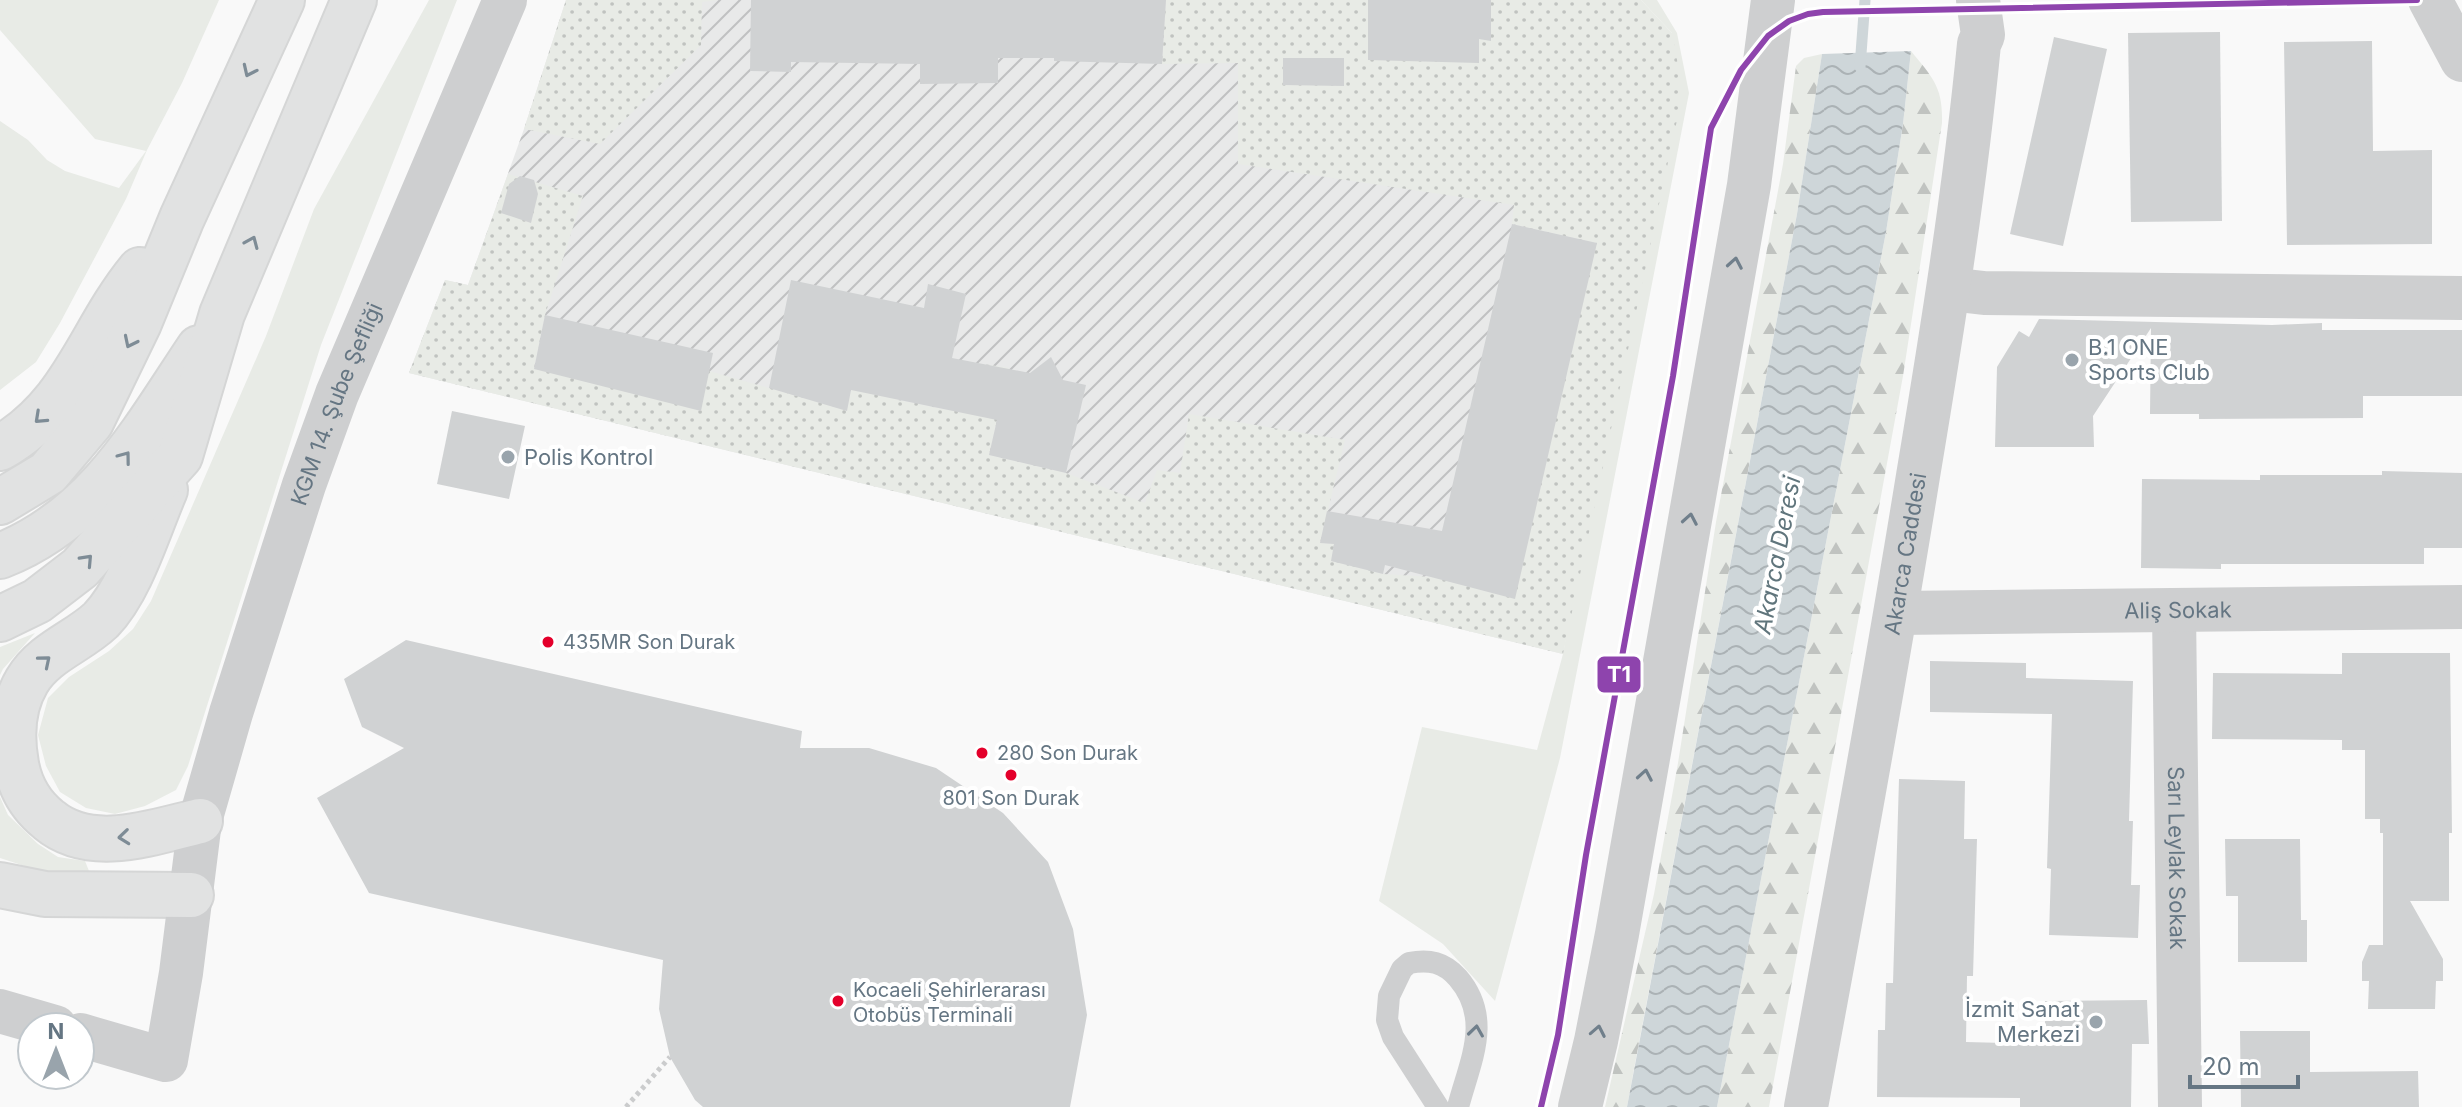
<svg xmlns="http://www.w3.org/2000/svg" width="2462" height="1107" font-family="Inter,sans-serif">
<style>
.industrial{fill:url(#industrial-furrows)}
.grass{fill:#e8ebe6}
.forest{fill:url(#forest-firs)}
.garden{fill:url(#garden-dots)}
.water{fill:url(#water-waves)}
.lines{fill:none;stroke-linecap:round;stroke-linejoin:round}
.stream{stroke:#ced6d9;stroke-width:11}
.building{fill:#d0d2d3}
.highway-casing{stroke:#d5d6d6;stroke-width:48}
.path{stroke:#cbcccd;stroke-width:5;stroke-dasharray:4 4;stroke-linecap:butt}
.lane{stroke:#cecfd0;stroke-width:22}
.street{stroke:#cecfd0;stroke-width:44}
.highway{stroke:#e1e2e2;stroke-width:44}
.tram-1-casing{stroke:#fff;stroke-width:12}
.tram-1{stroke:#8e44ad;stroke-width:6}
.oneway{stroke:#7e8c96}
.oneway2{stroke:#707f8b}
.poi-dot{fill:#99a4ac;stroke:#fff;stroke-width:3}
.bus-dot{fill:#e4002b;stroke:#fff;stroke-width:3}
.labels{text-anchor:middle;dominant-baseline:central;stroke-width:8;stroke-linejoin:round;paint-order:stroke}
.bus-label{font-size:20px;fill:#657683;stroke:#fff;text-anchor:start}
.poi-label{font-size:22px;fill:#657683;stroke:#fff;text-anchor:start}
.street-label{font-size:22px;fill:#657683;stroke:#fff}
.water-label{font-size:24px;font-style:italic;fill:#60757c;stroke:#fff}
.line-badge{stroke:#fff;stroke-width:3}
.badge-label{font-size:22px;text-anchor:middle;font-weight:bold;fill:#fff}
</style>
<defs>
<pattern id="industrial-furrows" width="10" height="10" patternUnits="userSpaceOnUse" patternTransform="scale(2)"><rect width="10" height="10" fill="#e8e9e9"/><path d="M-1 1l2-2M0 10L10 0M9 11l2-2" fill="none" stroke="#c0c1c2"/></pattern>
<pattern id="forest-firs" width="22" height="20" patternUnits="userSpaceOnUse" patternTransform="scale(2)"><rect width="22" height="20" fill="#e8ebe6"/><path d="M5 1l3.5 6h-7zM16 11l3.5 6h-7z" fill="#c0c3c0"/></pattern>
<pattern id="garden-dots" width="8" height="8" patternUnits="userSpaceOnUse" patternTransform="scale(2)"><rect width="8" height="8" fill="#e8ebe6"/><path d="M2 2h.1M6 6h.1" fill="none" stroke="#c0c3c0" stroke-width="1.8" stroke-linecap="round"/></pattern>
<pattern id="water-waves" width="16" height="10" patternUnits="userSpaceOnUse" patternTransform="scale(2)"><rect width="16" height="10" fill="#ced6d9"/><path d="M0 5q4-4 8 0t8 0" fill="none" stroke="#abb2b5"/></pattern>
</defs>
<rect width="100%" height="100%" fill="#f9f9f9"/>
<path class="industrial" d="M566,0H1641L1563,654L409,373L445,280L468,285L524,129Z"/>
<g class="grass">
<path d="M0,0H219L182,83L147,150L126,199L60,323L36,362L0,390V121L28,140L47,160L65,171L119,188L146,151L95,139L0,30Z"/>
<path d="M429,0H457L321,345L188,766L176,790L145,806L115,814L86,808L60,792L46,766L38,735L48,698L69,677L109,651L133,629L151,601L266,336L314,209Z"/>
<path d="M1641,0H1657L1677,33L1689,93L1560,758L1495,1001L1443,944L1379,901L1422,727L1537,750L1563,654L1672,33Z"/>
<path d="M35,633L3,669L0,675V647Z"/>
<path d="M0,797L8,815L38,844L58,857L85,861L89,871L43,872L0,858Z"/>
</g>
<g class="forest">
<path d="M1911,51C1933,78 1943,87 1942,123L1903,376L1769,1107H1717L1886,232L1903,124Z"/>
<path d="M1822,54L1797,214L1634,1069L1627,1107H1605L1654,894L1678,763L1716,522L1783,164L1796,66L1804,58Z"/>
</g>
<g class="garden">
<path d="M566,0H718L702,2L701,45L600,144L524,129Z"/>
<path d="M1166,0H1641L1672,33L1683,92L1563,654L409,373L445,280L468,285L508,174L583,196L545,315L534,368L709,371L846,410L864,338L898,400L948,410L958,360L1009,368L989,455L1066,473L1145,503L1157,470L1180,473L1189,414L1345,440L1320,543L1334,544L1332,561L1383,574L1432,577L1597,243L1512,224L1514,205L1238,164V63L1162,64Z"/>
</g>
<path class="water" d="M1911,51L1903,124L1886,232L1717,1107H1627L1797,214L1822,54Z"/>
<g class="lines">
<path class="stream" d="M1860,67L1865,0"/>
</g>
<g class="building">
<path d="M751,0H1166L1162,64L1054,61V58H998V83L920,84V64L791,62V72L750,71Z"/>
<path d="M1368,0H1491V41L1479,39V63L1368,60Z"/>
<path d="M2220,32L2222,221L2131,222L2128,33Z"/>
<path d="M2054,37L2107,49L2063,246L2010,234Z"/>
<path d="M2372,41L2373,151L2432,150V244L2287,245L2284,42Z"/>
<path d="M1283,58H1344V86L1283,85Z"/>
<path d="M520,176L534,180L538,194L531,223L501,213L509,184Z"/>
<path d="M1512,224L1597,243L1515,599L1385,565L1383,574L1331,561L1334,544L1320,543L1327,511L1442,531Z"/>
<path d="M791,280L924,308L928,284L966,294L952,358L1030,373L1051,357L1063,380L1086,385L1066,473L989,455L997,420L851,390L847,411L769,388Z"/>
<path d="M545,315L713,353L701,411L534,369Z"/>
<path d="M2039,319L2272,325L2322,323V330H2462V396H2363V418L2199,419V414H2150L2151,328L2093,416L2094,447H1995L1997,367L2019,331L2029,337Z"/>
<path d="M452,411L525,426L509,499L437,484Z"/>
<path d="M2382,471L2462,473V548H2424V564H2221V569L2141,568L2142,479L2260,480V475H2382Z"/>
<path d="M406,640L802,731L800,748H869L936,768L1003,813L1048,862L1073,929L1087,1015L1070,1107H703L695,1100L670,1057L659,1009L663,960L369,893L317,798L404,748L362,727L344,679Z"/>
<path d="M2342,653H2450L2452,833H2449V901H2410L2443,959V981H2436L2435,1009H2368L2369,981H2362V962L2369,945H2383V833H2380V819H2365V750H2342V740L2212,739L2213,673L2342,674Z"/>
<path d="M1930,661L2026,663V678L2133,681L2129,821H2133L2131,885H2140L2138,938L2049,935L2051,869L2047,868L2052,714L1930,712Z"/>
<path d="M1899,779L1965,781L1964,839H1977L1973,976H1967L1966,1042L2045,1044V1001L2147,1000L2149,1044H2132L2131,1107H2020V1098L1877,1097L1878,1030H1885L1886,983H1893Z"/>
<path d="M2225,839H2300L2301,920H2307V962H2238V896H2226Z"/>
<path d="M2240,1031H2310V1072L2418,1071L2419,1107H2241Z"/>
</g>
<g class="lines">
<defs>
<g id="highway">
<path d="M0,448C75,405 89,332 140,270"/>
<path d="M165,490C148,529 131,589 101,620C78,642 44,652 27,681C12,706 11,736 16,764C20,787 30,805 49,820C91,855 153,832 200,821"/>
<path d="M0,502L48,473L91,422L139,323L182,218L282,0"/>
<path d="M0,556C97,518 144,430 199,348"/>
<path d="M0,619L37,601L80,568L180,456L222,314L354,0"/>
<path d="M0,885L45,894L191,895"/>
</g>
</defs>
<use href="#highway" class="highway-casing"/>
<path class="path" d="M626,1107L670,1057"/>
<path class="lane" d="M1438,1107L1393,1037L1387,1020L1389,996L1402,969L1409,963C1429,959 1444,962 1458,978C1493,1019 1470,1061 1458,1107"/>
<g class="street">
<path d="M2430,0L2462,60"/>
<path d="M1949,289L1984,293L2462,298"/>
<path id="s1" d="M2174,610L2180,1107"/>
<path id="s2" d="M1896,613L2462,607"/>
<path d="M0,1011L55,1027"/>
<path id="s3" d="M80,1035L166,1060L181,973L200,821L231,713L304,485L337,394L505,0"/>
<path d="M1580,1107L1596,1041L1617,934L1749,185L1773,0"/>
<path id="s4" d="M1806,1107C1845,897 1884,686 1918,476C1942,332 1965,189 1979,44L1983,35L1978,0"/>
</g>
<use href="#highway" class="highway"/>
<defs>
<path id="tram-1" d="M1541,1107L1558,1035L1586,855L1673,376L1711,128L1741,70L1768,36L1789,21L1808,14L1823,12L2417,0"/>
</defs>
<use href="#tram-1" class="tram-1-casing"/>
<use href="#tram-1" class="tram-1"/>
</g>
<defs><path id="oneway-chevron" d="M-2-3.5L2.5 0L-2 3.5" fill="none" stroke-width="1.6" stroke-linecap="round" stroke-linejoin="round" transform="scale(2)"/></defs>
<g class="oneway">
<use href="#oneway-chevron" transform="translate(249 71) rotate(115)"/>
<use href="#oneway-chevron" transform="translate(252 242) rotate(-67)"/>
<use href="#oneway-chevron" transform="translate(130 342) rotate(116)"/>
<use href="#oneway-chevron" transform="translate(40 418) rotate(137)"/>
<use href="#oneway-chevron" transform="translate(125 457) rotate(-53)"/>
<use href="#oneway-chevron" transform="translate(87 560) rotate(-47)"/>
<use href="#oneway-chevron" transform="translate(45 661) rotate(-40)"/>
<use href="#oneway-chevron" transform="translate(124 837) rotate(174)"/>
</g>
<g class="oneway2">
<use href="#oneway-chevron" transform="translate(1735 263) rotate(-80)"/>
<use href="#oneway-chevron" transform="translate(1690 519) rotate(-80)"/>
<use href="#oneway-chevron" transform="translate(1645 775) rotate(-80)"/>
<use href="#oneway-chevron" transform="translate(1476 1031) rotate(-82)"/>
<use href="#oneway-chevron" transform="translate(1598 1031) rotate(-79)"/>
</g>
<g class="poi-dot">
<circle cx="2072" cy="360" r="8"/>
<circle cx="508" cy="457" r="8"/>
<circle cx="2096" cy="1022" r="8"/>
</g>
<g class="bus-dot">
<circle cx="548" cy="642" r="7"/>
<circle cx="982" cy="753" r="7"/>
<circle cx="1011" cy="775" r="7"/>
<circle cx="838" cy="1001" r="7"/>
</g>
<g class="labels">
<g class="bus-label">
<text x="563" y="642">435MR Son Durak</text>
<text x="997" y="753">280 Son Durak</text>
<text x="1011" y="798" text-anchor="middle">801 Son Durak</text>
<text x="853" y="990">Kocaeli Şehirlerarası<tspan x="853" dy="25">Otobüs Terminali</tspan></text>
</g>
<g class="poi-label">
<text x="2088" y="347">B.1 ONE<tspan x="2088" dy="25">Sports Club</tspan></text>
<text x="524" y="457">Polis Kontrol</text>
<text x="2080" y="1009" text-anchor="end">İzmit Sanat<tspan x="2080" dy="25">Merkezi</tspan></text>
</g>
<g class="street-label">
<text stroke="none"><textPath href="#s3" startOffset="770">KGM 14. Şube Şefliği</textPath></text>
<text stroke="none"><textPath href="#s4" startOffset="562">Akarca Caddesi</textPath></text>
<text stroke="none"><textPath href="#s2" startOffset="282">Aliş Sokak</textPath></text>
<text stroke="none"><textPath href="#s1" startOffset="248">Sarı Leylak Sokak</textPath></text>
</g>
<g class="water-label">
<text transform="translate(1777 555) rotate(-79)">Akarca Deresi</text>
</g>
</g>
<rect class="line-badge" x="1596" y="655" width="46" height="39" rx="8" fill="#8e44ad"/>
<g class="badge-label">
<text x="1619" y="682">T1</text>
</g>
<g transform="translate(56 1051)"><circle r="38" fill="#ffffff" stroke="#c1c8cd" stroke-width="2"/>
<path d="M0-6L14 30L0 20L-14 30Z" fill="#99a4ac"/>
<text y="-12" font-size="22" font-weight="bold" text-anchor="middle" fill="#657683">N</text>
</g>
<path d="M2190 1075v12h108v-12" fill="none" stroke="#657683" stroke-width="4"/>
<text x="2202" y="1075" font-size="24" fill="#657683" stroke="#ffffff" stroke-width="6" paint-order="stroke">20 m</text>
</svg>
